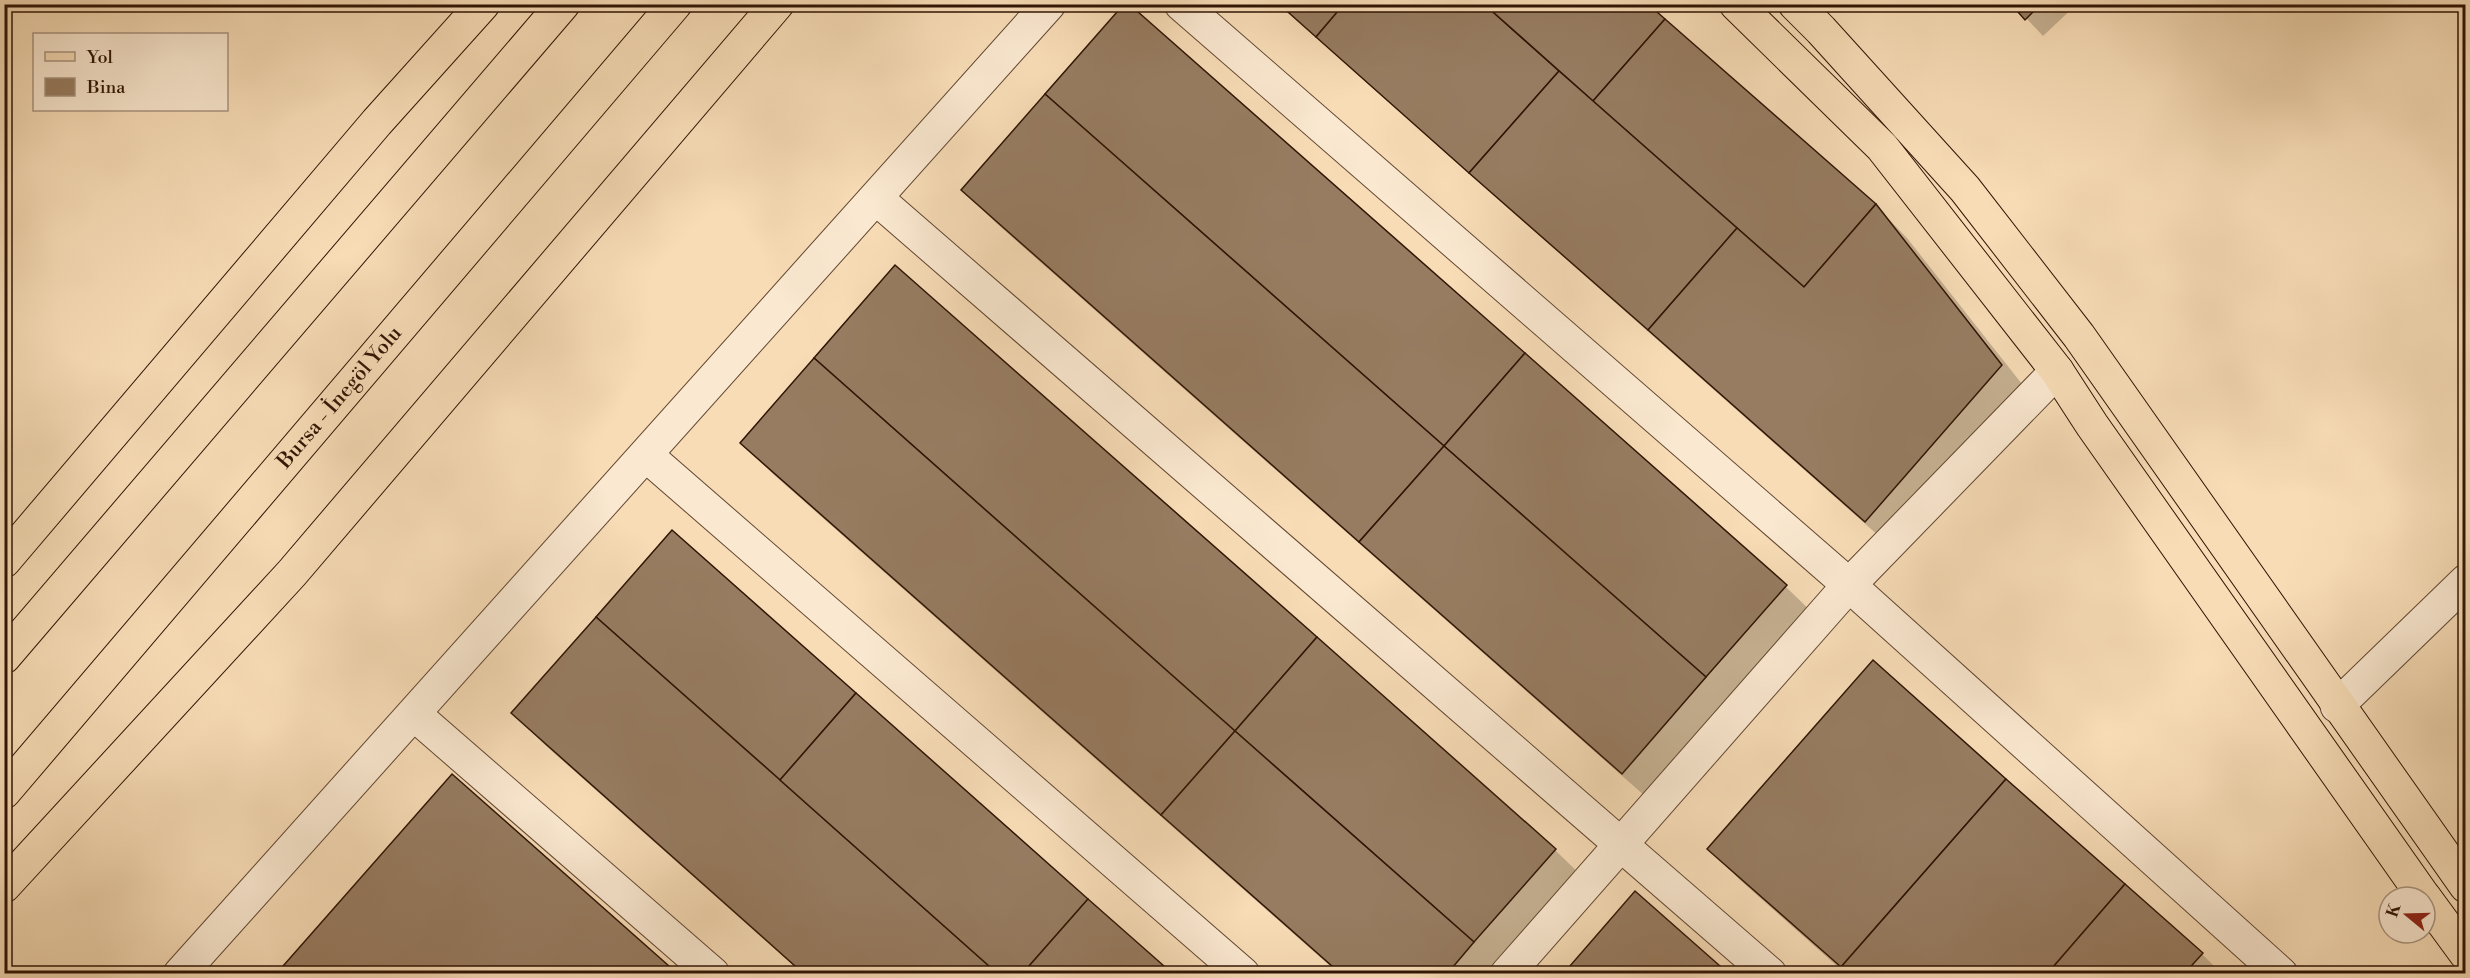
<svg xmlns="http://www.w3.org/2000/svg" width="2470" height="978" font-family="'Libre Bodoni',serif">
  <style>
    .shadow { fill: #0003 }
    .building { fill: #977c61; stroke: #301505; stroke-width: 1.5 }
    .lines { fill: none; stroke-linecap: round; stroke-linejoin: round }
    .minor-casing { stroke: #624731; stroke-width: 35 }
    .major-casing { stroke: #301505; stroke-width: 35 }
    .highway-casing { stroke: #301505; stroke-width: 35 }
    .minor { stroke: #fae8d0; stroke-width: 33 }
    .major { stroke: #f7dcb6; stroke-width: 33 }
    .highway { stroke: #f7dcb6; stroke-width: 33 }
    .labels { text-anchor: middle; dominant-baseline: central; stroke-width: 6; stroke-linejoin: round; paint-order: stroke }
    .street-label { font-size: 21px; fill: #301505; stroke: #fae8d0 }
  </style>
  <rect width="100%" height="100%" fill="#f7dcb6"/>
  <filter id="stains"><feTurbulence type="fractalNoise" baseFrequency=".00333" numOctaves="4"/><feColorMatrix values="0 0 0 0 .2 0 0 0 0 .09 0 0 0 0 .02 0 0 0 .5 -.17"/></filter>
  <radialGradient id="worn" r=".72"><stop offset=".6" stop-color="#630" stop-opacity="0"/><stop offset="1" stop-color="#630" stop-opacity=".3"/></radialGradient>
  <g class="shadow">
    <path d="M1127,4L1786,587L1818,618L1654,804L995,222L963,190Z"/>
    <path d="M1278,4H1647L1875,205L1907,238L2033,398L1897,552Z"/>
    <path d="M2013,4H2077L2043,36Z"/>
    <path d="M742,443L1555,850L1587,881L1506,974H1339L773,474Z"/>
    <path d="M513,713L1171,974H803L545,745Z"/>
    <path d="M1709,849L2202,954L2222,974H1846L1740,880Z"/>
  </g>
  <g class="building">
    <path d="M1124,4H1129L1525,353L1444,446L1045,94Z"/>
    <path d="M1279,4H1344L1316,37Z"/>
    <path d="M1344,4H1484L1559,71L1469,173L1316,37Z"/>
    <path d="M1484,4H1648L1665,19L1593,101Z"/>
    <path d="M2011,4H2041L2025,20Z"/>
    <path d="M1665,19L1876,204L1804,287L1593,101Z"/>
    <path d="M1559,71L1737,228L1648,330L1469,173Z"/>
    <path d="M1045,94L1444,446L1359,542L961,190Z"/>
    <path d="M1876,204L2002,365L1865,522L1648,330L1737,228L1804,287Z"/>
    <path d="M895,265L1317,637L1235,731L814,358Z"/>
    <path d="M1525,353L1787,585L1706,677L1444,446Z"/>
    <path d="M814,358L1235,731L1161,815L740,443Z"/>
    <path d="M1444,446L1706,677L1622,774L1359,542Z"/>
    <path d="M672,530L856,693L780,780L596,617Z"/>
    <path d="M596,617L780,780L998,974H804L511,713Z"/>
    <path d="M1317,637L1556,849L1474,942L1235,731Z"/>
    <path d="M1873,660L2006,779L1841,967L1707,849Z"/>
    <path d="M856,693L1088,899L1022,974H998L780,780Z"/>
    <path d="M1235,731L1474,942L1447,974H1341L1161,815Z"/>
    <path d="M452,774L678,974H276Z"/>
    <path d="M2006,779L2125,884L2047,974H1848L1841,967Z"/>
    <path d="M2125,884L2203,953L2184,974H2047Z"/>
    <path d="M1635,891L1729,974H1563Z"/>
    <path d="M1088,899L1173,974H1022Z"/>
  </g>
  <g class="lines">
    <defs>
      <g id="minor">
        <path d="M1181,4L1849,585L2281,974"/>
        <path d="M876,198L1770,974"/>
        <path d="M646,455L1243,974"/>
        <path d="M2337,706L2466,581"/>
        <path d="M414,714L713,974"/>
        <path d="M180,974L1049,4"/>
        <path d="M1507,974L1849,585L2057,371"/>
      </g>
      <g id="major">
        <path d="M1736,4L1882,147L2057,371L2092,425L2424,897"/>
        <path d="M1795,4L1821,30L1965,189L2079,336L2466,886"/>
        <path d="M2425,898L2466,954"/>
      </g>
      <g id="highway">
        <path d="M4,561L377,122L483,4"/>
        <path d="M4,657L563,4"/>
        <path id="s1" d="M4,792L675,4"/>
        <path d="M4,886L292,573L777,4"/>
      </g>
    </defs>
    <use href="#minor" class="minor-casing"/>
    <use href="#major" class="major-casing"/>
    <use href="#highway" class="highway-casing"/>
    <use href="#minor" class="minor"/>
    <use href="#major" class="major"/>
    <use href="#highway" class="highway"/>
  </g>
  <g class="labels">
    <g class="street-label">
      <text stroke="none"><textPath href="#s1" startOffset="518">Bursa - İnegöl Yolu</textPath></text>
    </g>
  </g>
  <rect width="2470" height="978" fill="none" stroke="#f7dcb6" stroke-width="24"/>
  <rect x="6" y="6" width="2458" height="966" fill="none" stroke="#301505" stroke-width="3"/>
  <rect x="12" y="12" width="2446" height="954" fill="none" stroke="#301505" stroke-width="1.5"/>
  <rect x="33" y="33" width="195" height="78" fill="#fae8d0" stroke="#a9947f" stroke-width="1.5"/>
  <rect x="45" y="52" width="30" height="9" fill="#f7dcb6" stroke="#a9947f" stroke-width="1.5"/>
  <text x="87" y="63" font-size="18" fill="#301505">Yol</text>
  <rect x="45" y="78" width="30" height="18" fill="#977c61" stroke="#a9947f" stroke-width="1.5"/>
  <text x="87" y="93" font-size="18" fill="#301505">Bina</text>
  <g transform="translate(2407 915) rotate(289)"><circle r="28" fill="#fae8d0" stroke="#a9947f" stroke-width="1.5"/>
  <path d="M0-4.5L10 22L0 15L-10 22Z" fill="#8f2418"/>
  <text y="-9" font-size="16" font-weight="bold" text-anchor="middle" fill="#301505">K</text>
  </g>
  <rect width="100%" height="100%" filter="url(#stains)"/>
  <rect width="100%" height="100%" fill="url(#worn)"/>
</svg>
